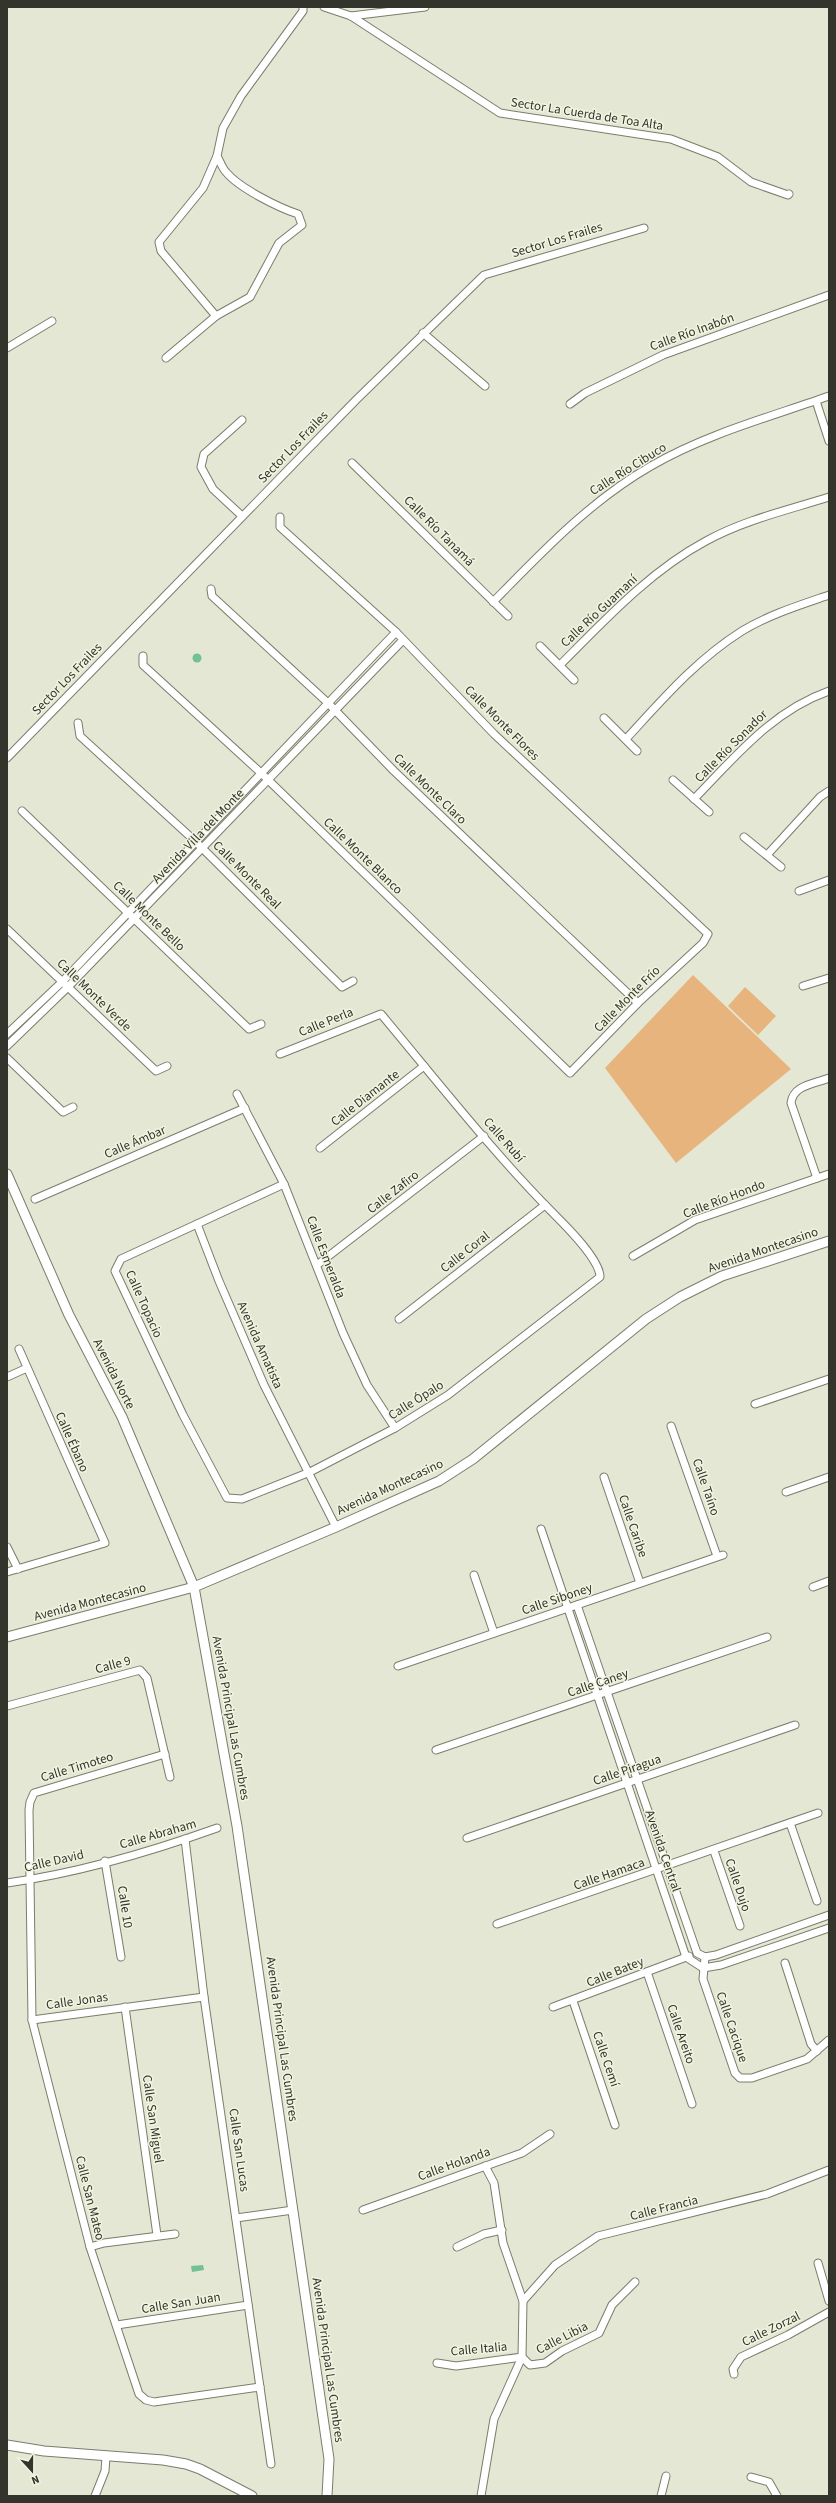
<svg xmlns="http://www.w3.org/2000/svg" width="836" height="2503" font-family="'Source Sans 3',sans-serif">
  <style>
    .green { fill: #e6b47c }
    .water { fill: #73c096 }
    .lines { fill: none; stroke-linecap: round; stroke-linejoin: round }
    .minor-casing { stroke: #7a7d6b; stroke-width: 9 }
    .tertiary-casing { stroke: #7a7d6b; stroke-width: 11 }
    .minor { stroke: #fff; stroke-width: 7 }
    .tertiary { stroke: #fff; stroke-width: 9 }
    .labels { text-anchor: middle; dominant-baseline: central; stroke-width: 3; stroke-linejoin: round; paint-order: stroke }
    .street-label { font-size: 13px; fill: #33342c; stroke: #f1f4e0 }
  </style>
  <rect width="100%" height="100%" fill="#e4e7d3"/>
  <g class="green">
    <path d="M693,975L791,1069L676,1163L605,1068Z"/>
    <path d="M745,987L776,1016L758,1035L728,1006Z"/>
  </g>
  <g class="water">
    <circle cx="197" cy="658" r="4.5"/>
    <path d="M203,2265L204,2270L192,2272L191,2266Z"/>
  </g>
  <g class="lines">
    <defs>
      <g id="minor">
        <path d="M324,7L351,16L500,113L671,139L718,157L751,182L788,195L789,194"/>
        <path d="M351,16L425,7"/>
        <path d="M216,316L161,251L159,242L203,188L217,156L223,128L241,96L303,11V7"/>
        <path d="M423,333L485,386"/>
        <path d="M7,348L52,321"/>
        <path d="M166,358L216,316L250,297L279,243L302,225L298,214C279,208 239,188 226,172C222,168 220,161 217,156"/>
        <path d="M816,401L829,441"/>
        <path d="M570,404L585,393L663,355L829,295"/>
        <path d="M242,420L204,454L201,467L213,489L242,516"/>
        <path d="M352,463L508,616"/>
        <path d="M211,589L212,596L328,703L394,771L638,1003"/>
        <path d="M493,602C542,552 590,501 651,466C706,434 770,417 829,396"/>
        <path d="M540,646L574,680"/>
        <path d="M143,656V665L261,773L570,1073L638,1003L703,943L708,934L494,734L396,632L280,527V517"/>
        <path d="M560,665C605,620 650,571 706,541C744,520 788,510 829,497"/>
        <path d="M604,718L637,751"/>
        <path d="M78,723L80,736L195,841L342,987L353,981"/>
        <path d="M626,739C662,700 696,660 742,631C768,615 800,605 829,595"/>
        <path d="M7,758L356,400L484,275L644,228"/>
        <path d="M673,780L709,812"/>
        <path d="M694,799C735,757 772,711 829,691"/>
        <path d="M22,811L249,1029L261,1024"/>
        <path d="M744,837L781,867"/>
        <path d="M767,855L820,797L829,791"/>
        <path d="M799,891L829,880"/>
        <path d="M7,929L156,1071L167,1066"/>
        <path d="M803,986L829,978"/>
        <path d="M7,1034L62,982L396,632"/>
        <path d="M7,1046L68,987L403,640"/>
        <path d="M280,1054L381,1014C437,1081 491,1150 552,1212C565,1225 600,1259 600,1277L448,1395L395,1428L310,1472L242,1499L227,1498L183,1415L115,1271L121,1259L284,1184"/>
        <path d="M7,1058L63,1112L73,1107"/>
        <path d="M237,1094L284,1184L343,1333L367,1385L395,1428"/>
        <path d="M320,1148L424,1066"/>
        <path d="M817,1178L791,1103C793,1085 814,1084 829,1078"/>
        <path d="M35,1199L245,1108"/>
        <path d="M197,1224L219,1281L264,1385L336,1527"/>
        <path d="M633,1256L695,1220L829,1174"/>
        <path d="M317,1265L484,1136"/>
        <path d="M399,1319L545,1205"/>
        <path d="M7,1377L27,1368"/>
        <path d="M755,1404L829,1379"/>
        <path d="M671,1426L717,1556"/>
        <path d="M604,1477L640,1583"/>
        <path d="M786,1492L829,1477"/>
        <path d="M541,1529L686,1957L703,1968L721,1965L829,1928"/>
        <path d="M7,1547L18,1569"/>
        <path d="M7,1572L105,1543L19,1349"/>
        <path d="M474,1575L494,1633"/>
        <path d="M813,1587L829,1581"/>
        <path d="M577,1605L697,1953L705,1957L716,1955L829,1915"/>
        <path d="M398,1666L723,1555"/>
        <path d="M7,1706L140,1670L147,1678L170,1777"/>
        <path d="M436,1750L767,1637"/>
        <path d="M165,1754L34,1793L30,1802L29,1810L32,2020L90,2247L139,2394L146,2400L154,2402L260,2387"/>
        <path d="M790,1823L817,1901"/>
        <path d="M467,1838L795,1725"/>
        <path d="M185,1839L204,1997L271,2464"/>
        <path d="M714,1851L740,1926"/>
        <path d="M105,1861L121,1957"/>
        <path d="M7,1883C78,1873 150,1852 217,1828"/>
        <path d="M497,1924L818,1813"/>
        <path d="M705,1957L703,1979L735,2073L740,2078H752L807,2059L829,2040"/>
        <path d="M785,1963L811,2044L817,2051"/>
        <path d="M647,1972L692,2104"/>
        <path d="M573,2001L615,2125"/>
        <path d="M125,2007L157,2235"/>
        <path d="M553,2007L689,1956"/>
        <path d="M32,2020L204,1997"/>
        <path d="M363,2210L522,2153L550,2134"/>
        <path d="M236,2218L293,2210"/>
        <path d="M90,2247L104,2243L175,2234"/>
        <path d="M457,2247L484,2234L502,2230"/>
        <path d="M818,2263L829,2301"/>
        <path d="M523,2301L555,2265L598,2236L767,2194L829,2170"/>
        <path d="M117,2325L248,2305"/>
        <path d="M437,2363L456,2366L522,2357L530,2365L545,2363L562,2351L599,2333L612,2305L635,2282"/>
        <path d="M734,2374L733,2369L741,2357L788,2335L829,2312"/>
        <path d="M751,2477L769,2482L777,2496"/>
        <path d="M95,2496L105,2471L106,2457"/>
        <path d="M481,2496L494,2419L522,2357L523,2301L503,2243L494,2183L485,2166"/>
        <path d="M661,2496L666,2476"/>
      </g>
      <g id="tertiary">
        <path d="M7,1174L69,1315L122,1417L194,1587L237,1826L329,2459L327,2496"/>
        <path d="M7,1637L194,1587L336,1527L439,1481L473,1459L646,1319L680,1297L722,1276L829,1241"/>
        <path d="M7,2445L44,2451L163,2460L186,2464L200,2469L252,2496"/>
      </g>
    </defs>
    <use href="#minor" class="minor-casing"/>
    <use href="#tertiary" class="tertiary-casing"/>
    <use href="#minor" class="minor"/>
    <use href="#tertiary" class="tertiary"/>
  </g>
  <g class="labels">
    <g class="street-label">
      <text transform="translate(587 114) rotate(9)">Sector La Cuerda de Toa Alta</text>
      <text transform="translate(557 240) rotate(-17)">Sector Los Frailes</text>
      <text transform="translate(692 332) rotate(-20)">Calle Río Inabón</text>
      <text transform="translate(293 447) rotate(-46)">Sector Los Frailes</text>
      <text transform="translate(628 469) rotate(-32)">Calle Río Cibuco</text>
      <text transform="translate(439 531) rotate(45)">Calle Río Tanamá</text>
      <text transform="translate(599 611) rotate(-43)">Calle Río Guamaní</text>
      <text transform="translate(67 679) rotate(-46)">Sector Los Frailes</text>
      <text transform="translate(502 723) rotate(45)">Calle Monte Flores</text>
      <text transform="translate(731 746) rotate(-45)">Calle Río Sonador</text>
      <text transform="translate(430 789) rotate(44)">Calle Monte Claro</text>
      <text transform="translate(198 836) rotate(-46)">Avenida Villa del Monte</text>
      <text transform="translate(363 856) rotate(44)">Calle Monte Blanco</text>
      <text transform="translate(247 875) rotate(45)">Calle Monte Real</text>
      <text transform="translate(149 916) rotate(44)">Calle Monte Bello</text>
      <text transform="translate(94 995) rotate(44)">Calle Monte Verde</text>
      <text transform="translate(627 999) rotate(-45)">Calle Monte Frío</text>
      <text transform="translate(326 1022) rotate(-22)">Calle Perla</text>
      <text transform="translate(365 1098) rotate(-38)">Calle Diamante</text>
      <text transform="translate(504 1140) rotate(49)">Calle Rubí</text>
      <text transform="translate(135 1142) rotate(-23)">Calle Ámbar</text>
      <text transform="translate(393 1192) rotate(-38)">Calle Zafiro</text>
      <text transform="translate(724 1199) rotate(-21)">Calle Río Hondo</text>
      <text transform="translate(763 1250) rotate(-19)">Avenida Montecasino</text>
      <text transform="translate(465 1252) rotate(-38)">Calle Coral</text>
      <text transform="translate(326 1257) rotate(69)">Calle Esmeralda</text>
      <text transform="translate(144 1304) rotate(66)">Calle Topacio</text>
      <text transform="translate(260 1345) rotate(66)">Avenida Amatista</text>
      <text transform="translate(114 1374) rotate(63)">Avenida Norte</text>
      <text transform="translate(416 1400) rotate(-32)">Calle Ópalo</text>
      <text transform="translate(72 1442) rotate(66)">Calle Ébano</text>
      <text transform="translate(390 1487) rotate(-25)">Avenida Montecasino</text>
      <text transform="translate(706 1487) rotate(71)">Calle Taíno</text>
      <text transform="translate(633 1526) rotate(71)">Calle Caribe</text>
      <text transform="translate(557 1599) rotate(-19)">Calle Siboney</text>
      <text transform="translate(90 1602) rotate(-15)">Avenida Montecasino</text>
      <text transform="translate(113 1665) rotate(-15)">Calle 9</text>
      <text transform="translate(598 1683) rotate(-19)">Calle Caney</text>
      <text transform="translate(231 1718) rotate(80)">Avenida Principal Las Cumbres</text>
      <text transform="translate(77 1767) rotate(-17)">Calle Timoteo</text>
      <text transform="translate(627 1770) rotate(-19)">Calle Piragua</text>
      <text transform="translate(158 1834) rotate(-16)">Calle Abraham</text>
      <text transform="translate(663 1851) rotate(71)">Avenida Central</text>
      <text transform="translate(54 1861) rotate(-13)">Calle David</text>
      <text transform="translate(609 1874) rotate(-19)">Calle Hamaca</text>
      <text transform="translate(738 1885) rotate(71)">Calle Dujo</text>
      <text transform="translate(125 1907) rotate(81)">Calle 10</text>
      <text transform="translate(615 1972) rotate(-22)">Calle Batey</text>
      <text transform="translate(77 2001) rotate(-8)">Calle Jonas</text>
      <text transform="translate(732 2027) rotate(71)">Calle Cacique</text>
      <text transform="translate(681 2034) rotate(71)">Calle Areito</text>
      <text transform="translate(282 2039) rotate(82)">Avenida Principal Las Cumbres</text>
      <text transform="translate(606 2059) rotate(71)">Calle Cemí</text>
      <text transform="translate(153 2119) rotate(82)">Calle San Miguel</text>
      <text transform="translate(239 2150) rotate(82)">Calle San Lucas</text>
      <text transform="translate(454 2164) rotate(-20)">Calle Holanda</text>
      <text transform="translate(90 2198) rotate(76)">Calle San Mateo</text>
      <text transform="translate(664 2208) rotate(-14)">Calle Francia</text>
      <text transform="translate(181 2303) rotate(-9)">Calle San Juan</text>
      <text transform="translate(771 2329) rotate(-26)">Calle Zorzal</text>
      <text transform="translate(562 2338) rotate(-27)">Calle Libia</text>
      <text transform="translate(479 2349) rotate(-5)">Calle Italia</text>
      <text transform="translate(328 2360) rotate(82)">Avenida Principal Las Cumbres</text>
    </g>
  </g>
  <rect width="836" height="2503" fill="none" stroke="#33342c" stroke-width="16"/>
  <g transform="translate(32 2471) rotate(159)" stroke="#f1f4e0" stroke-width="3" paint-order="stroke">
  <path d="M0-3L7 15L0 10L-7 15Z" fill="#33342c"/>
  <text y="-6" font-size="11" font-weight="bold" text-anchor="middle" fill="#33342c">N</text>
  </g>
</svg>
